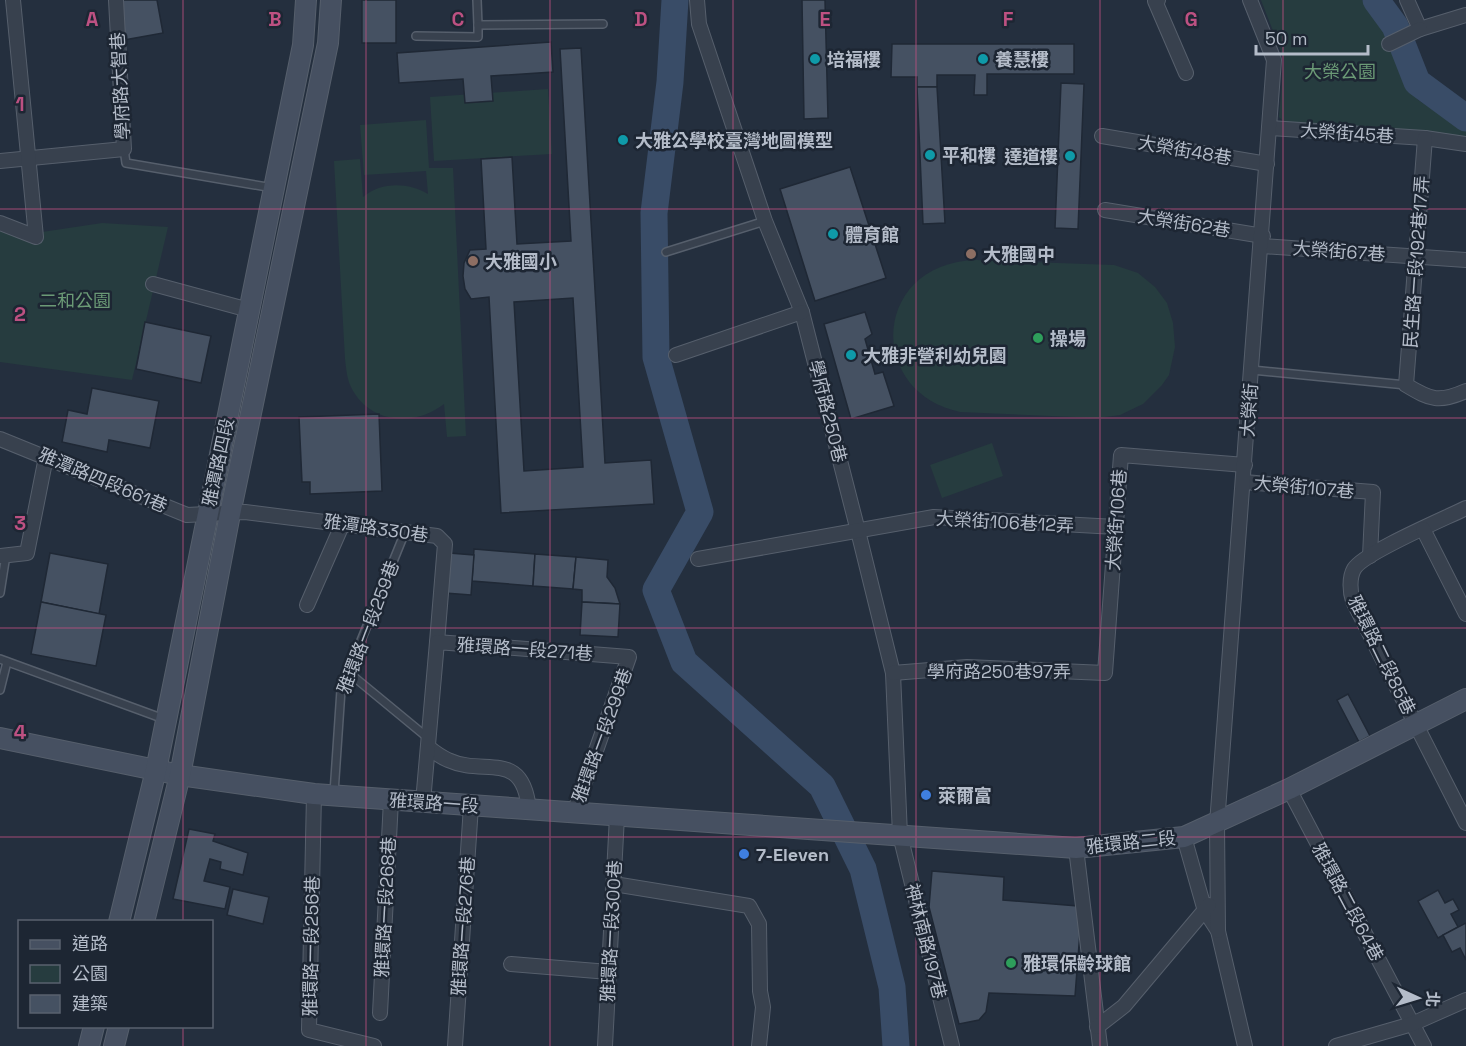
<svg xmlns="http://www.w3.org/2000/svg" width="1466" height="1046" font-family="'Space Grotesk','Noto Sans TC',sans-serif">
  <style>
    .green { fill: #263c3f }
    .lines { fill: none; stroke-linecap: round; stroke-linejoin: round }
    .river { stroke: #394c67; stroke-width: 27 }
    .building { fill: #455162; stroke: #1f2835; stroke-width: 1.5; fill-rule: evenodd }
    .lane-casing { stroke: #565f6c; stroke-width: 10 }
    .street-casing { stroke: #565f6c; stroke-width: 16 }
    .secondary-casing { stroke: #565f6c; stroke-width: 22 }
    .lane { stroke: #38414e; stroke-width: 7 }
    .street { stroke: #38414e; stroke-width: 14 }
    .secondary { stroke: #465061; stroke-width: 20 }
    .grid { fill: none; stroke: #bd5182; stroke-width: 1.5; stroke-opacity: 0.55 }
    .culture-dot { fill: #0f9aa8; stroke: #1d2633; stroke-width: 2 }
    .education-dot { fill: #8d6e63; stroke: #1d2633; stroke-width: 2 }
    .leisure-dot { fill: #2e9e5b; stroke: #1d2633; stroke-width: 2 }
    .shop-dot { fill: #3f7fe0; stroke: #1d2633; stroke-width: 2 }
    .labels { text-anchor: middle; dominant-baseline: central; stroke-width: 5; stroke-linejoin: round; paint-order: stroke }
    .poi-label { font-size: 18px; font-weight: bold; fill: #b4bcc9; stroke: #1d2633; text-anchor: start }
    .park-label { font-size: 18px; fill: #6b9a76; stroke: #1d2633 }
    .street-label { font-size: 18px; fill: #b4bcc9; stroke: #1d2633 }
    .grid-label { font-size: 20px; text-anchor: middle; font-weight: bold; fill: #bd5182; stroke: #1d2633; stroke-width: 5; stroke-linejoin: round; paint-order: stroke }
  </style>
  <rect width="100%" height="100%" fill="#242f3e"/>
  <g class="green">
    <path d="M1261,0H1362L1388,35L1406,83L1418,100L1466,131V141L1288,126L1279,117L1284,59Z"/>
    <path d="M548,89L552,154L434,161L430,97Z"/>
    <path d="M426,120L429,168H453L466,436L447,437L444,404C415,427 369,424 351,387C347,379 346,368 345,359L334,161L360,159L363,197C381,182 408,182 428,194L426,171L364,175L360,125Z"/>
    <path d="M102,223L168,227L132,380L0,362V226L22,235Z"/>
    <path d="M977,260L1114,265L1138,273L1155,287L1167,303L1173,323L1175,347L1169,375L1162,385L1143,404L1120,415L1098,418L960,412C865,392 872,262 977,260Z"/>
    <path d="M992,443L1003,476L942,498L930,465Z"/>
  </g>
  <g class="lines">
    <g class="river">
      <path d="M675,0L670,82L654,213L656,357L700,512L656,590L684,662L822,786L863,869L892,987L896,1046"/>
      <path d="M1376,0L1395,26L1417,82L1466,118"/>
    </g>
  </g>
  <g class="building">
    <path d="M120,0H157L163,33L124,40Z"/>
    <rect x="362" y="0" width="34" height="43"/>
    <path d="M802,0H825L828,118L804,119Z"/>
    <path d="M551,42L553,72L491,76L493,101L465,103L463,79L399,83L397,53Z"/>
    <path d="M892,44H1074V74H987V95H974L975,75H937V87H917V77H891Z"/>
    <path d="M581,48L605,463L651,460L654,504L501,513L489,297L471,299L465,289L463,276L464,263L470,250L486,249L481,159L512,157L517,244L571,241L560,49ZM573,298L583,467L524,471L514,302Z"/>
    <path d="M1061,83L1084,84L1078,229L1055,228Z"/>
    <path d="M917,87H937L945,223L923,224Z"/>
    <path d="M850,167L886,278L815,301L780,189Z"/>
    <path d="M865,312L872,334L865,339L875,374L883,372L894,406L851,419L824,324Z"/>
    <path d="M145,322L211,336L201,383L136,369Z"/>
    <path d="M92,388L159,401L150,448L109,440L107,452L62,442L68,410L87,414Z"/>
    <path d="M379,414L382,491L310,494V482H302L299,417Z"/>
    <path d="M474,549L535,554L533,586L472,581Z"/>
    <path d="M50,553L108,564L99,614L41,602Z"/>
    <path d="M449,553L474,555L471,595L445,593Z"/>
    <path d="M535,554L576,557L573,589L533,586Z"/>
    <path d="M576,557L608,560L607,577L615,588L620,604L582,602V590L573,589Z"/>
    <path d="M41,602L106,615L96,666L31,654Z"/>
    <path d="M582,602L620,604L618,637L580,635Z"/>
    <path d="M1348,694L1370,736L1359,742L1337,700Z"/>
    <path d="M189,829L215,834L213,841L248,853L243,875L220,869L221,862L210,859L204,881L230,887L225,909L173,899Z"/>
    <path d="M932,871L1004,877L1003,900L1078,906L1080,932L1075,996L989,993L986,1012L979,1020L959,1024L929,907Z"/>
    <path d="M233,889L269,897L263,924L227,915Z"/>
    <path d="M1438,890L1445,903L1453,899L1459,910L1451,914L1458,927L1438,938L1418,901Z"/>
    <path d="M1466,923V960L1460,948L1452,952L1443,935Z"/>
  </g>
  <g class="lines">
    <defs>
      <g id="lane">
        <path d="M477,0L478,25L603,24"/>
        <path d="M416,36L478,37V25"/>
        <path d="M124,149L126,163L273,188"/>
        <path d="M666,252L765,221"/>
        <path d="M1252,370L1406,385"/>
        <path d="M0,593L6,555"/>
        <path d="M0,659L164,719"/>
        <path d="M348,672L428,738"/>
        <path d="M0,690L7,662"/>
        <path d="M334,793L341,690L405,532"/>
      </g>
      <g id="street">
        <path d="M697,0L699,24L765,221L802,312L858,531L893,673L900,835L952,1046"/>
        <path d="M1158,0L1155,1L1186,73"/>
        <path d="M1407,0L1420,29L1466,15"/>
        <path d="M1389,44L1420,29"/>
        <path d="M1269,128L1425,138L1466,144"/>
        <path d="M1102,136L1267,164"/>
        <path d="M1425,138L1406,385C1431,400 1439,403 1466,391"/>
        <path d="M0,161L124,149L116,0"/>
        <path d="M1105,210L1263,236"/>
        <path d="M0,223L36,237L13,0"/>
        <path d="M1262,246L1466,260"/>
        <path d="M153,284L249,310"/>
        <path d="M676,355L802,312"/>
        <path d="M0,439L187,515L245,512L437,536L445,544L437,642"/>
        <path d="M1244,482L1373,492L1370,556"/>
        <path d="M1466,508C1446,518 1363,553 1354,569C1349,578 1350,592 1353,601L1466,823"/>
        <path d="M1423,529L1466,614"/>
        <path d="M0,556L27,553L46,457"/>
        <path d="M698,559L934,517L1116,527"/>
        <path d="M307,605L343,523"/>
        <path d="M893,673L967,667L1105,673L1121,455L1245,465"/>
        <path d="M428,747C434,752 441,757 448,760C485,777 523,748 529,810"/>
        <path d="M1289,789L1424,1046"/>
        <path d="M314,794L309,1030L374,1046"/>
        <path d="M423,802L437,642L629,657L574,813"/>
        <path d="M1184,837L1205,911L1218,931L1245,1046"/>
        <path d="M1076,848L1100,1046"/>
        <path d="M614,884L749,906L759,924L760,991L763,1007L759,1046"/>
        <path d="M1218,931L1217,824L1274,60L1250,0"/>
        <path d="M511,964L609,972"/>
        <path d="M380,1013L391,800"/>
        <path d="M1097,1027L1124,1006L1209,905"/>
        <path d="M455,1046L471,806"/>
        <path d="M605,1046L617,816"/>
        <path d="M1336,1046L1412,1024L1466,1000"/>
      </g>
      <g id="secondary">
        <path d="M0,738L180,775L314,794L1076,848L1184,837L1289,789L1466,699"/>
        <path d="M119,922L156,770L303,45L306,0"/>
        <path d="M144,922L180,775L230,514L328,43L331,0"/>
        <path d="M89,1046L94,1026"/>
        <path d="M114,1046L119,1026"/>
      </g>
    </defs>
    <use href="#lane" class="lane-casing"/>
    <use href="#street" class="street-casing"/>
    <use href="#secondary" class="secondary-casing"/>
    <use href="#lane" class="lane"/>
    <use href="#street" class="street"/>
    <use href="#secondary" class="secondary"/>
  </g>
  <path class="grid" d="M183,0V922M366,0V1046M550,0V1046M733,0V1046M916,0V1046M1100,0V1046M1283,0V1046M0,209H1466M0,418H1466M0,628H1466M0,837H1466M183,1026V1046"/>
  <g class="culture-dot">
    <circle cx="815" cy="59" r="6"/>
    <circle cx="983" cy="59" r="6"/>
    <circle cx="623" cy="140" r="6"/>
    <circle cx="930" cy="155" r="6"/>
    <circle cx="1070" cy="156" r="6"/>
    <circle cx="833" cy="234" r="6"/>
    <circle cx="851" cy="355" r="6"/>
  </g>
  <g class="education-dot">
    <circle cx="971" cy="254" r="6"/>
    <circle cx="473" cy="261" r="6"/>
  </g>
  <g class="leisure-dot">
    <circle cx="1038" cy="338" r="6"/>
    <circle cx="1011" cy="963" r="6"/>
  </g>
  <g class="shop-dot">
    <circle cx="926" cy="795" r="6"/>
    <circle cx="744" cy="854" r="6"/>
  </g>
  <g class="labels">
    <g class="poi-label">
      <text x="827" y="59">培福樓</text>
      <text x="995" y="59">養慧樓</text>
      <text x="635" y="140">大雅公學校臺灣地圖模型</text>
      <text x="942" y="155">平和樓</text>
      <text x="1058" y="156" text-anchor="end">達道樓</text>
      <text x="845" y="234">體育館</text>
      <text x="983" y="254">大雅國中</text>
      <text x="485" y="261">大雅國小</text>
      <text x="1050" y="338">操場</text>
      <text x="863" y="355">大雅非營利幼兒園</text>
      <text x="938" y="795">萊爾富</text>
      <text x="756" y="854">7-Eleven</text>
      <text x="1023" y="963">雅環保齡球館</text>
    </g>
    <g class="park-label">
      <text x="1340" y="71">大榮公園</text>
      <text x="75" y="300">二和公園</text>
    </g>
    <g class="street-label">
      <text transform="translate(120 86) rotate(-93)">學府路大智巷</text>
      <text transform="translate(1347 133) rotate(4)">大榮街45巷</text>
      <text transform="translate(1185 150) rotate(10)">大榮街48巷</text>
      <text transform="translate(1184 223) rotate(9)">大榮街62巷</text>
      <text transform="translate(1339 251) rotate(4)">大榮街67巷</text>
      <text transform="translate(1416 262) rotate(-86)">民生路一段192巷17弄</text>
      <text transform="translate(1249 410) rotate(-86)">大榮街</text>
      <text transform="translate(828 411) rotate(76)">學府路250巷</text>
      <text transform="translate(218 462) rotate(-78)">雅潭路四段</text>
      <text transform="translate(103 480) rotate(23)">雅潭路四段661巷</text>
      <text transform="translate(1304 487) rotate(5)">大榮街107巷</text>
      <text transform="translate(1116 520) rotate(-86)">大榮街106巷</text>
      <text transform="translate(1005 522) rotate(3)">大榮街106巷12弄</text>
      <text transform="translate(376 528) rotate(8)">雅潭路330巷</text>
      <text transform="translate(368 627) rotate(-69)">雅環路一段259巷</text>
      <text transform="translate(525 649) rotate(4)">雅環路一段271巷</text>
      <text transform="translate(1382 655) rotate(64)">雅環路二段85巷</text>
      <text x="999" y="671">學府路250巷97弄</text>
      <text transform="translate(602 735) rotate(-70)">雅環路一段299巷</text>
      <text transform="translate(434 803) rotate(4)">雅環路一段</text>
      <text transform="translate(1131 842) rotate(-6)">雅環路二段</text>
      <text transform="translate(1348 902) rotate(62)">雅環路二段64巷</text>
      <text transform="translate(385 907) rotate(-87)">雅環路一段268巷</text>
      <text transform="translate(463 926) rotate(-86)">雅環路一段276巷</text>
      <text transform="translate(611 931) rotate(-87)">雅環路一段300巷</text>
      <text transform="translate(926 941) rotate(76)">神林南路197巷</text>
      <text transform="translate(311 946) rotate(-89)">雅環路一段256巷</text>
    </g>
  </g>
  <g class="grid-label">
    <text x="92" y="26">A</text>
    <text x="275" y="26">B</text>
    <text x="458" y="26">C</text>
    <text x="641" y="26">D</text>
    <text x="825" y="26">E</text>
    <text x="1008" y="26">F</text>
    <text x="1191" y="26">G</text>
    <text x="20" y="111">1</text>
    <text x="20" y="321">2</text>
    <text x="20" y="530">3</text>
    <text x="20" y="739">4</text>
  </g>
  <rect x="18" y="920" width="195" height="108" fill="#1d2633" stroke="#59626f" stroke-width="1.5"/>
  <rect x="30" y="940" width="30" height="9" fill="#465061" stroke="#59626f" stroke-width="1.5"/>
  <text x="72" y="950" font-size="18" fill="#b4bcc9">道路</text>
  <rect x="30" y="965" width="30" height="18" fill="#263c3f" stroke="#59626f" stroke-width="1.5"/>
  <text x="72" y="980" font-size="18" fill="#b4bcc9">公園</text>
  <rect x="30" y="995" width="30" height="18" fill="#455162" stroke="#59626f" stroke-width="1.5"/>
  <text x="72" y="1010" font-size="18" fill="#b4bcc9">建築</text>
  <g transform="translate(1418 998) rotate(94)" stroke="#1d2633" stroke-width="4.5" paint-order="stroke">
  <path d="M0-4.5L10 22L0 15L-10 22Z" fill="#b4bcc9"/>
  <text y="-9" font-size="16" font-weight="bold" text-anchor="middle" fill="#b4bcc9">北</text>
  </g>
  <path d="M1256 45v9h112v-9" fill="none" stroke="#b4bcc9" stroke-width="3"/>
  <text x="1265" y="45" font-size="18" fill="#b4bcc9" stroke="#1d2633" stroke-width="4.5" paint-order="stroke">50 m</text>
</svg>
